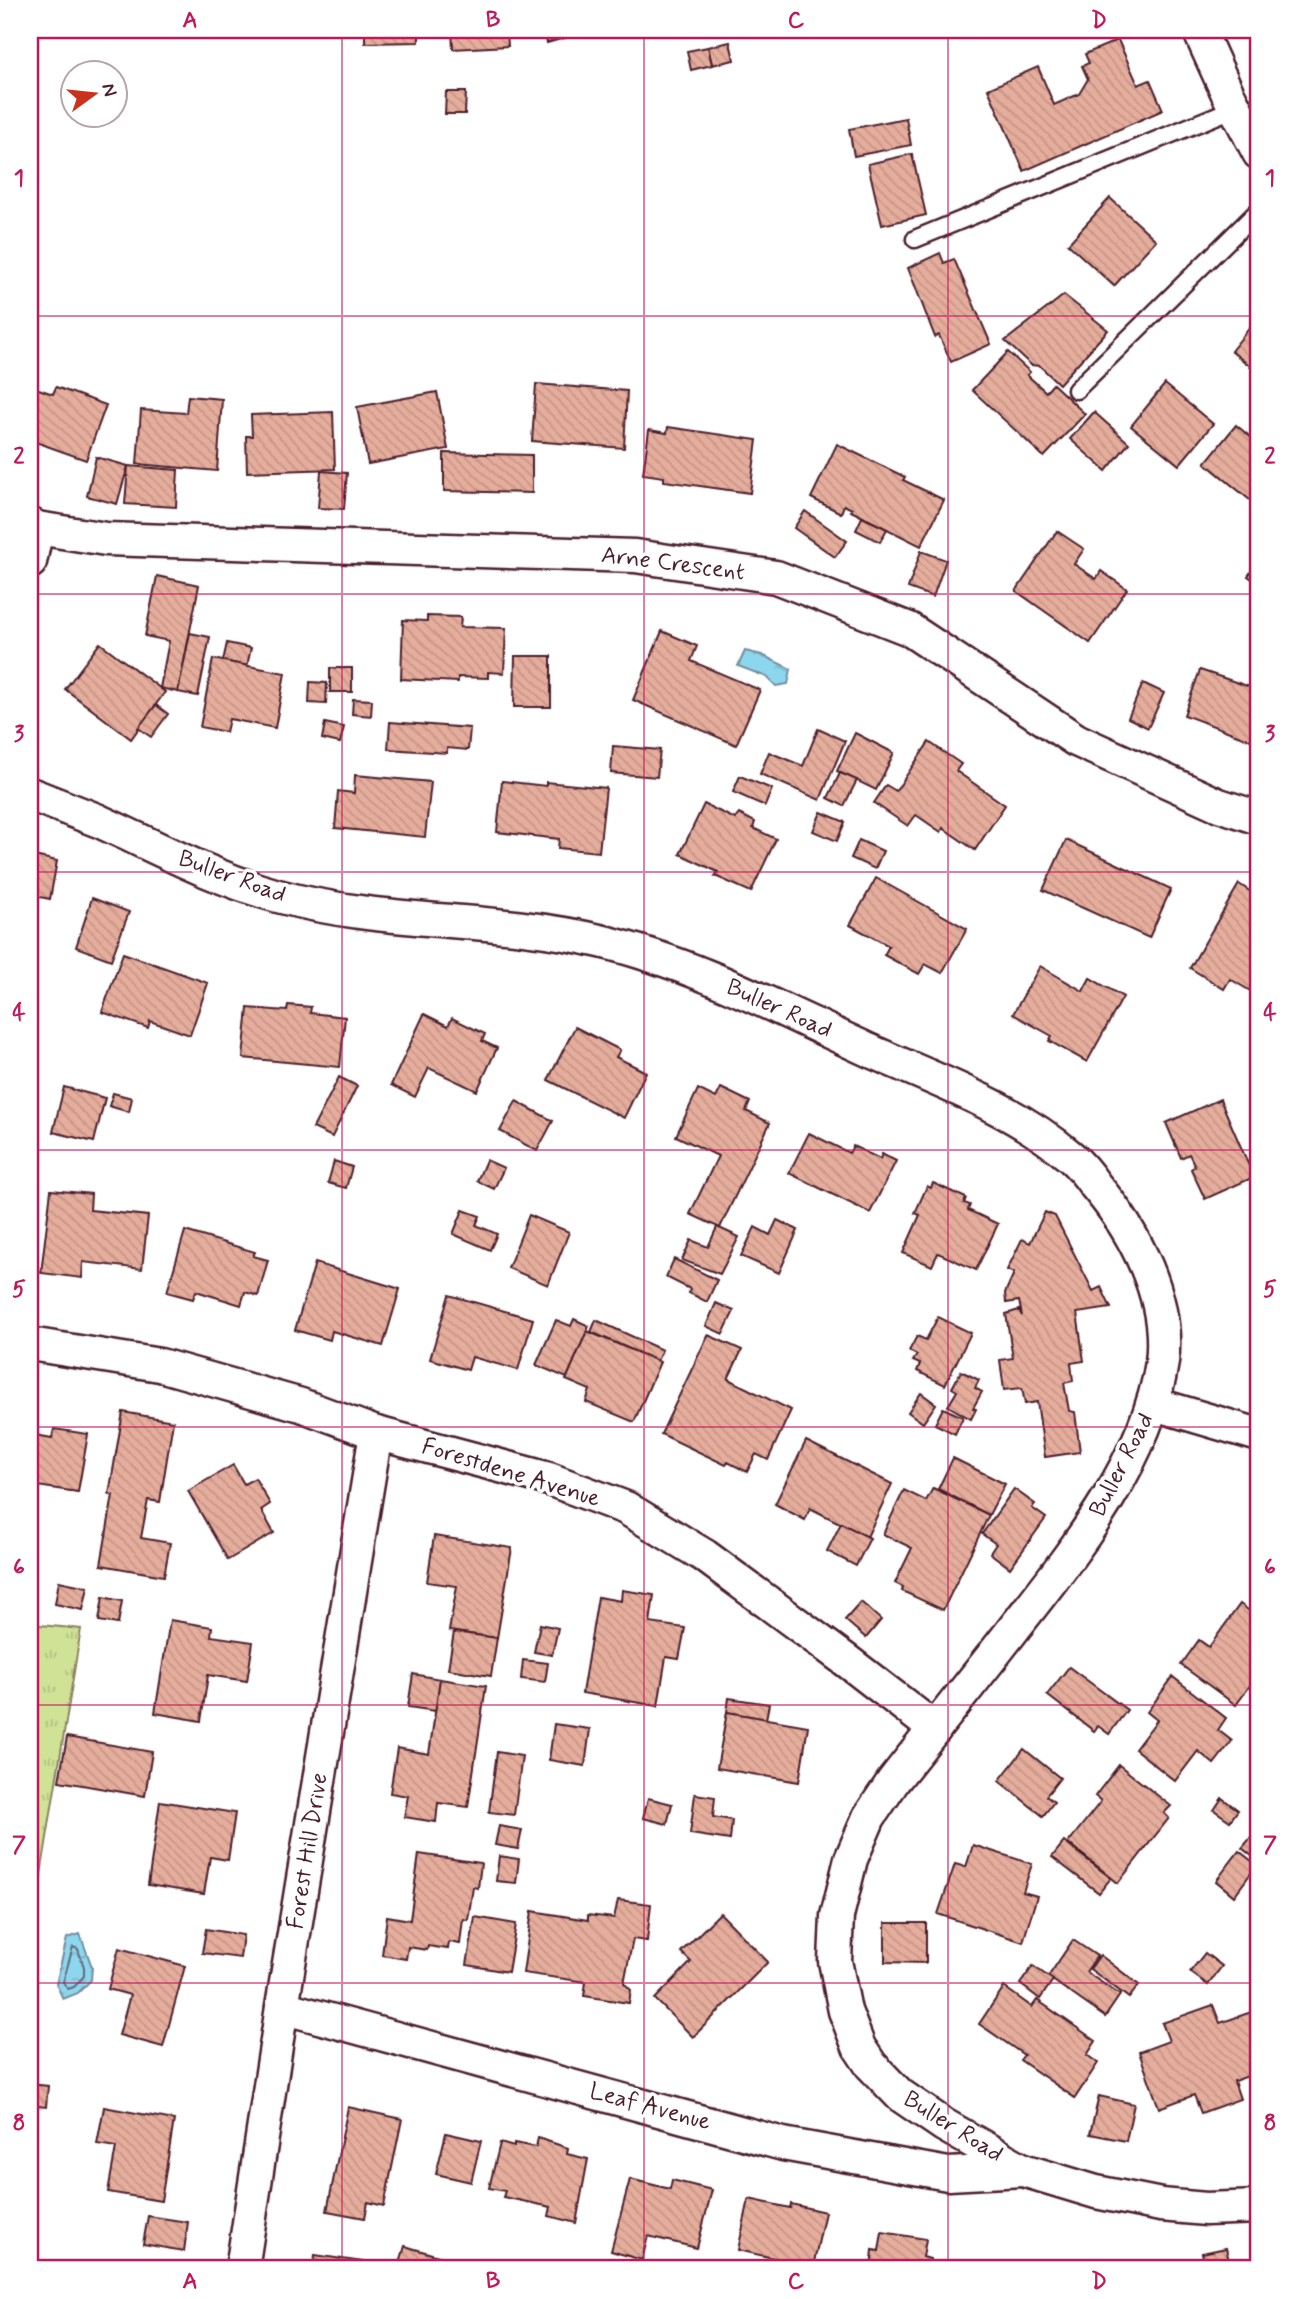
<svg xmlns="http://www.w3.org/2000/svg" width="1289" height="2299" font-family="Mynerve,sans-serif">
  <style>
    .park { fill: url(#park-tufts); stroke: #8c8060; stroke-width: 2 }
    .water { fill: url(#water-ripples); stroke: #728da0; stroke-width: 2 }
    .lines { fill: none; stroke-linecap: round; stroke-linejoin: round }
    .shore { stroke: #656979; stroke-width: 2 }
    .building { fill: url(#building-back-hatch); stroke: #4a1f2b; stroke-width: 2 }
    .service-casing { stroke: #4a1f2b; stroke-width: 21 }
    .minor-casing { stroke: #4a1f2b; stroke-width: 37 }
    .service { stroke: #fff; stroke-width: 16 }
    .minor { stroke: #fff; stroke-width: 32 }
    .grid { fill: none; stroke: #c2185b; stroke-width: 2; stroke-opacity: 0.55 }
    .labels { text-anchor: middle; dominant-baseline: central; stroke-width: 7; stroke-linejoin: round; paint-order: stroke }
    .street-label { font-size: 24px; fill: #4a1f2b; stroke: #fff }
    .neatline { fill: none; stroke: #c2185b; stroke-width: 2.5 }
    .grid-label { font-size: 23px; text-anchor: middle; font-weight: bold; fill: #c2185b }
  </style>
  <defs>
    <pattern id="park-tufts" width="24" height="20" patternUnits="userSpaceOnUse" patternTransform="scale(1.75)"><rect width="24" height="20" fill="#cfe296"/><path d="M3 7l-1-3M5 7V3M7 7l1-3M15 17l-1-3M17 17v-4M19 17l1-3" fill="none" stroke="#b3c181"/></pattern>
    <pattern id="water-ripples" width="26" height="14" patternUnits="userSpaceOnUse" patternTransform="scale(1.75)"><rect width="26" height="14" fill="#8dd7ee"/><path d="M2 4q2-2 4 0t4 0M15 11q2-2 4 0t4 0" fill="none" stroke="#7bb8cc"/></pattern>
    <pattern id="building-back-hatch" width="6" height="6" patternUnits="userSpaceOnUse" patternTransform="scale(1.75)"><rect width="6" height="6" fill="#e5ad9c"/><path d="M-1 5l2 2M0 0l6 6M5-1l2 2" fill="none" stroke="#c69487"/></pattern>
  </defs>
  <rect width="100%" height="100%" fill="#fff"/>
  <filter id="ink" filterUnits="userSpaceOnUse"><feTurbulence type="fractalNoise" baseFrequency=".0143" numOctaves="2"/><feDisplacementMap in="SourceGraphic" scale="14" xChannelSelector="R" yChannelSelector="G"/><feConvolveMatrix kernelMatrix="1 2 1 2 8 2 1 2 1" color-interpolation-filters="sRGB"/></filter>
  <g filter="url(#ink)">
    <path class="park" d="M30,1624L81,1629L30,1942Z"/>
    <g class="water">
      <path d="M745,651L762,655L791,669L788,684L776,686L767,677L738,666Z"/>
      <path d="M80,1934L92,1967L91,1980L78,1993L63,1999L56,1984L67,1938Z"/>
    </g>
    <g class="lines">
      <path class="shore" d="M73,1947L78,1949L84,1967V1976L74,1987L68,1989L63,1982Z"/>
    </g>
    <g class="building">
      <path d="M365,30H419V42L365,43Z"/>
      <path d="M452,30H507L508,46L453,49Z"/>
      <path d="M543,30H593L547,43Z"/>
      <path d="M1118,40L1138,85L1150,80L1163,110L1024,171L988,89L1038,67L1054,105L1079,94L1088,79L1082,66L1089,63L1085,54Z"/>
      <path d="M730,42L734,60L712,65L708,47Z"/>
      <path d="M708,47L712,65L691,70L687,51Z"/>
      <path d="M446,92H466L465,114H445Z"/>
      <path d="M906,118L911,145L854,156L849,129Z"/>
      <path d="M912,154L926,215L882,225L868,164Z"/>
      <path d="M1110,198L1156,240L1114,286L1068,244Z"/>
      <path d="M940,253L944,263L954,259L991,344L951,362L939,335L935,337L908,268Z"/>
      <path d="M1064,295L1108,330L1059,384L1040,366L1031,365L1005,341Z"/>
      <path d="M1259,316V373L1231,351Z"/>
      <path d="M1008,352L1030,372L1027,375L1046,392L1053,384L1085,414L1044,457L972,390Z"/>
      <path d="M536,384L627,391L624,448L532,441Z"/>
      <path d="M1165,384L1213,424L1179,465L1131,426Z"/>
      <path d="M30,386L53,394L56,387L106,405L86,460L30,440Z"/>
      <path d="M437,392L448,449L368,464L357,407Z"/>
      <path d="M188,396L222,399L217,471L137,464L141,410L186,413Z"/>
      <path d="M333,412L335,469L247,472L246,436H252L251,415Z"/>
      <path d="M1094,412L1129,443L1106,471L1070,439Z"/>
      <path d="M1236,425L1259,444V501L1256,505L1205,463Z"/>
      <path d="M668,427L757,440L750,493L664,481V477L643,474L649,430L667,433Z"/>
      <path d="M837,444L905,477L903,480L944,500L921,546L851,511L852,509L844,505L841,513L811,498Z"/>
      <path d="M444,453L532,455V493L444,491Z"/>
      <path d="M96,457L128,466L117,504L87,496Z"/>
      <path d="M128,466L178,470L176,507L125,504Z"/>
      <path d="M321,471L347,473L344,509L318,508Z"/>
      <path d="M805,511L847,541L835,557L794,528Z"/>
      <path d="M862,517L887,529L880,542L856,530Z"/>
      <path d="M1057,531L1084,549L1074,564L1096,579L1101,571L1127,589L1090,643L1016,591Z"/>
      <path d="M921,551L946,560L933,597L908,588Z"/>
      <path d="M1259,560V584L1248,576Z"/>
      <path d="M157,576L199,585L178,692L160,688L169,641L145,636Z"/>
      <path d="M427,616L461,617L460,627L506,628L504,673L488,672V678L458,677V682L401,679L403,620L427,621Z"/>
      <path d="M662,631L697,646L691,661L760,690L736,745L633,700Z"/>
      <path d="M190,633L210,637L198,696L178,692Z"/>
      <path d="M100,643L165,692L131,739L65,689Z"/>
      <path d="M227,643L251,648L247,666L223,661Z"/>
      <path d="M515,656H551V707H514Z"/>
      <path d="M213,659L285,673L275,728L229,719L226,732L200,727Z"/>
      <rect x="330" y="668" width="22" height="24"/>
      <path d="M1200,670L1259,690V743L1184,715Z"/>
      <path d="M310,682L327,683L326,704L309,703Z"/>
      <path d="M1143,683L1164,693L1148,728L1128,718Z"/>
      <path d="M353,699L372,700L371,716L352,714Z"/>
      <path d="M156,705L168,714L151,737L138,728Z"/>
      <path d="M390,722L470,728L468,750L447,748V753L388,749Z"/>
      <path d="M325,723L344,727L340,743L322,739Z"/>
      <path d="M818,729L845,741L820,800L760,774L769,752L803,766Z"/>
      <path d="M855,733L894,753L876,790L837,771Z"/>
      <path d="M929,742L961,764L956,771L1005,805L975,850L943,828L941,832L916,815L908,826L874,803L886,785L896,791Z"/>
      <path d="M613,746L660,750L657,777L611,773Z"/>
      <path d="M840,773L857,780L844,806L828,798Z"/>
      <path d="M355,775L431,782L425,837L335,828L338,791L354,793Z"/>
      <path d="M740,776L772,789L765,806L733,792Z"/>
      <path d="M502,781L546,786V782L606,788L599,852L558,848L559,839L497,832Z"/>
      <path d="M704,804L735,819L739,814L755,822L753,828L776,839L751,892L715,876L718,872L680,854Z"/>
      <path d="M821,812L845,822L837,841L813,831Z"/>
      <path d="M859,840L883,851L875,869L851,858Z"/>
      <path d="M1066,840L1171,889L1149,938L1043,890Z"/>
      <path d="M30,855L57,861L50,899L30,895Z"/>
      <path d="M876,878L967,929L942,973L925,964L919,974L884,955L889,946L850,925Z"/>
      <path d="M1239,884L1259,897V925L1257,929L1259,930V996L1230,979L1224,989L1190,968Z"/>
      <path d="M92,898L129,912L111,960L76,947Z"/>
      <path d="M123,953L208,983L190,1035L150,1021L148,1028L102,1012Z"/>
      <path d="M1040,966L1083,991L1090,978L1123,997L1087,1062L1049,1041L1052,1036L1013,1014Z"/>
      <path d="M288,1005L311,1007L310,1013L345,1017L340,1067L243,1058L248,1008L287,1011Z"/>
      <path d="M424,1014L448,1026L452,1018L485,1034L482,1041L497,1048L477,1091L429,1068L415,1097L391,1085Z"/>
      <path d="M575,1027L620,1050L616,1057L646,1072L624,1118L548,1080Z"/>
      <path d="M339,1077L357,1086L332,1137L313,1128Z"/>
      <path d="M64,1087L105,1098L94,1142L53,1132Z"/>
      <path d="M721,1088L750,1102L746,1111L770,1123L720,1228L690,1214L718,1156L676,1136L698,1089L716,1098Z"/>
      <path d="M113,1093L132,1098L129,1112L109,1106Z"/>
      <path d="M1220,1099L1254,1177L1205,1199L1191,1169L1195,1166L1189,1154L1181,1158L1166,1123Z"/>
      <path d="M516,1101L553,1121L537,1151L500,1131Z"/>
      <path d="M809,1133L849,1153L853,1146L880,1159L882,1154L896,1161L870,1213L789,1173Z"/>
      <path d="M486,1160L504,1168L494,1189L477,1181Z"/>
      <path d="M334,1161L352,1167L346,1188L328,1183Z"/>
      <path d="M933,1183L966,1198L964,1203L970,1205L968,1210L998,1224L976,1270L938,1253L932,1266L903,1253L920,1215L915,1213L927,1186L931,1188Z"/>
      <path d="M51,1190L91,1194L90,1210L148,1216L142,1269L83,1262L82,1278L41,1273Z"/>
      <path d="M463,1210L480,1216L476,1225L497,1234L490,1250L453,1234Z"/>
      <path d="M1045,1212L1055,1216L1093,1291L1101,1287L1111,1308L1077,1313L1084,1361L1071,1363L1073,1381L1064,1383L1069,1411L1075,1412L1080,1452L1045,1457L1037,1402L1025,1404L1022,1388L1004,1390L1000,1360L1013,1358L1006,1314L1019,1310L1022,1316L1019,1301L1006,1303L1005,1293L1014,1273L1007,1270L1022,1239L1030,1243Z"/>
      <path d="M529,1215L569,1232L548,1285L508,1268Z"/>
      <path d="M777,1220L798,1230L779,1273L741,1256L755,1227L770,1235Z"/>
      <path d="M717,1227L739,1237L720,1274L682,1260L691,1240L708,1247Z"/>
      <path d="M185,1231L255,1252L253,1256L268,1260L258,1296L245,1292L241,1305L196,1291L193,1299L167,1292Z"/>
      <path d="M674,1259L717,1280L707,1302L689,1293L690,1289L666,1277Z"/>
      <path d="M315,1263L400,1289L383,1346L332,1331L330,1340L295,1330Z"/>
      <path d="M449,1295L533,1319L518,1370L472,1357L468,1370L430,1359Z"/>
      <path d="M716,1303L734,1311L723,1334L706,1326Z"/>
      <path d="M938,1317L971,1333L945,1385L917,1371L920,1364L913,1361L917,1355L909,1351L917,1336L926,1340Z"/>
      <path d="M574,1319L589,1326L567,1378L536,1365L556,1320L571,1326Z"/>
      <path d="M596,1320L662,1350L657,1361L591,1332Z"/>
      <path d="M587,1331L660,1362L634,1422L586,1402L590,1390L566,1380Z"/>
      <path d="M708,1335L742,1350L728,1379L791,1410L768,1460L756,1454L747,1472L728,1462L726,1465L661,1434Z"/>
      <path d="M961,1371L979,1380L975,1388L982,1392L973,1408L976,1409L971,1419L948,1406L957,1391L952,1388Z"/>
      <path d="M921,1393L936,1404L923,1423L908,1412Z"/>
      <path d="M943,1408L963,1417L955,1434L935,1424Z"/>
      <path d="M123,1412L173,1421L160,1502L148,1500L141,1538L170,1543L164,1576L101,1565L113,1495L109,1494Z"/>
      <path d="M54,1429L88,1434L78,1492L30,1485V1434L52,1438Z"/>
      <path d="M806,1441L892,1484L867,1537L810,1508L805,1520L775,1504Z"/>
      <path d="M953,1458L1005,1484L989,1515L938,1489Z"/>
      <path d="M233,1465L244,1484L255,1478L270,1504L261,1510L274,1533L228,1560L188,1491Z"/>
      <path d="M933,1488L989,1515L943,1610L902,1591L903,1587L895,1583L912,1548L883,1534L904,1490L926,1501Z"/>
      <path d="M1014,1489L1035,1504L1032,1508L1046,1518L1010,1568L990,1553L996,1544L982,1534Z"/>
      <path d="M841,1523L870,1538L856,1566L827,1551Z"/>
      <path d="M434,1536L512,1548L497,1638L449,1631L457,1586L427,1582Z"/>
      <path d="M59,1581L88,1587L83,1610L55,1604Z"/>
      <path d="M622,1590L654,1595L650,1623L685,1628L679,1659L666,1657L658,1706L582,1693L598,1597L621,1601Z"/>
      <path d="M103,1597L122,1601L118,1624L99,1621Z"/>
      <path d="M861,1602L881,1620L866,1638L845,1620Z"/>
      <path d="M1240,1604L1259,1618V1673L1236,1705L1181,1665L1199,1640L1209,1647Z"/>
      <path d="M170,1620L212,1627L211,1636L253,1642L247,1681L208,1675L201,1721L155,1713Z"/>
      <path d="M540,1624L558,1628L552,1655L534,1652Z"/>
      <path d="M454,1632L497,1638L491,1676L448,1669Z"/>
      <path d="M523,1660L548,1663L545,1682L521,1679Z"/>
      <path d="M1069,1667L1127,1710L1109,1734L1098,1726L1094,1731L1047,1695Z"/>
      <path d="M413,1674L440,1679L436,1711L408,1707Z"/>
      <path d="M1173,1677L1226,1718L1218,1730L1232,1741L1214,1764L1198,1751L1175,1781L1135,1749L1157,1720L1147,1712Z"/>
      <path d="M440,1679L486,1686L468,1807L438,1803L436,1822L404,1817L408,1796L390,1793L397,1748L429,1754Z"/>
      <path d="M729,1698L769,1704L766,1719L727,1712Z"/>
      <path d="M727,1712L808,1726L799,1782L717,1768Z"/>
      <path d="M554,1724L590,1729L585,1766L549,1760Z"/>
      <path d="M67,1737L152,1752L145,1796L59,1781Z"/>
      <path d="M1024,1749L1060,1778L1046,1796L1054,1802L1043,1816L999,1781Z"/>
      <path d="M497,1752L522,1756L514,1815L489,1812Z"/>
      <path d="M1119,1765L1171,1806L1164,1813L1169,1818L1118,1883L1068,1843L1101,1801L1095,1796Z"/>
      <path d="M695,1794L715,1797L713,1817L732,1820L730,1840L690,1834Z"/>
      <path d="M648,1798L672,1804L667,1824L643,1818Z"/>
      <path d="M1222,1798L1238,1810L1230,1821L1214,1810Z"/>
      <path d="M160,1801L235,1813L228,1860L210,1857L204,1894L148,1885Z"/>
      <path d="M499,1826L522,1830L518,1849L495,1845Z"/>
      <path d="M1258,1829L1259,1857L1257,1860L1242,1848Z"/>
      <path d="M1064,1842L1111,1878L1099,1893L1052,1857Z"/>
      <path d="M973,1845L1032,1864L1023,1892L1037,1896L1023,1942L938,1914L955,1864L966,1867Z"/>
      <path d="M1239,1851L1257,1865L1234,1896L1216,1881Z"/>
      <path d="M419,1854L481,1863L478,1888L473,1887L468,1920L463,1919L460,1944L449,1942L448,1949L428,1946L427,1950L408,1947L406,1959L382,1955L387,1916L410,1920Z"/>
      <path d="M499,1856L519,1859L516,1883L496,1881Z"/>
      <path d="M618,1900L651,1904L647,1941L633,1939L624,1983L631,1990L629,2003L584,1996L586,1982L523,1973L532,1911L588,1920V1915L614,1918Z"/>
      <path d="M720,1913L768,1962L693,2037L655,1999L691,1962L681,1952Z"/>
      <path d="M475,1917L516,1924L508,1972L467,1965Z"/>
      <path d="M885,1923H926V1963L885,1962Z"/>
      <path d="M206,1929L243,1935L240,1958L202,1953Z"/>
      <path d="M1073,1940L1097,1956L1086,1972L1120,1995L1105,2017L1048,1977Z"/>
      <path d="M119,1948L185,1966L163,2047L119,2035L130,1995L108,1989Z"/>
      <path d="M1205,1953L1222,1966L1208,1985L1190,1972Z"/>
      <path d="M1100,1955L1139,1985L1129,1998L1090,1969Z"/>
      <path d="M1033,1966L1053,1980L1040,1999L1020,1984Z"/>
      <path d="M1004,1987L1032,2007L1037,2000L1096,2041L1087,2055L1098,2063L1075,2098L1020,2060L1024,2055L979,2024Z"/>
      <path d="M1213,2005L1220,2023L1254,2011L1259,2025V2072L1234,2081L1240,2099L1201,2113L1194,2095L1159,2108L1139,2052L1169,2041L1162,2023Z"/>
      <path d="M30,2084L48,2086L46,2107L30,2105Z"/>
      <path d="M1099,2096L1134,2104L1126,2141L1090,2134Z"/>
      <path d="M104,2107L174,2120L161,2201L108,2192L116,2147L97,2144Z"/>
      <path d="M348,2107L402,2119L384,2206L368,2202L365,2218L327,2211Z"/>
      <path d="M446,2133L481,2141L471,2182L436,2174Z"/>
      <path d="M538,2138L568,2148L567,2154L588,2159L576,2223L549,2216L551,2207L503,2197L505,2191L489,2188L500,2143L514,2147V2143L536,2147Z"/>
      <path d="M630,2179L670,2189L672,2180L712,2190L697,2248L648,2236L642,2260L611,2251Z"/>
      <path d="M749,2199L790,2208L791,2204L825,2212L813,2267L738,2250Z"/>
      <path d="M148,2216L188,2222L184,2251L143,2244Z"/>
      <path d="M882,2232L926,2239L923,2257L930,2259L929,2269H871L873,2250L879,2251Z"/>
      <path d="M405,2246L455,2261L453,2269H398Z"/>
      <path d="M1226,2248L1231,2269H1206L1202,2253Z"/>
      <path d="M315,2255L377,2264V2269H313Z"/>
    </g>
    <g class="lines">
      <defs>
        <g id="service">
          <path d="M915,239L1235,108"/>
          <path d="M1076,390L1259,210"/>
        </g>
        <g id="minor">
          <path d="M1199,30L1227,92L1259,153"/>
          <path d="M30,524L37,528L106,539L635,556L776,577L909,629L1076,740L1219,805L1259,818"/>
          <path d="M30,562L37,528"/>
          <path d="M30,794C53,803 76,812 99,821C158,848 215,879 278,896C383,925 494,916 600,941C693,963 779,1009 866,1049C935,1080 1013,1107 1071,1157C1080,1165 1088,1175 1095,1185C1135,1232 1170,1298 1162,1362C1148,1459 1074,1552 1015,1627C975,1679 934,1729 894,1780L869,1817L851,1859L837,1916L835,1961L845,2011L859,2047L871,2065L900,2095L944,2125L1023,2170L1096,2192L1161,2205L1206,2209L1259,2207"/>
          <path d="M30,1344L160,1365L301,1405L376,1433L549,1479L626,1508L705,1556L847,1661L935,1729"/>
          <path d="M1154,1404L1259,1435"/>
          <path d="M282,2007L783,2144L948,2174L1023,2170"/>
          <path d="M242,2269L282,2007L376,1433"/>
        </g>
      </defs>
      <use href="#service" class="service-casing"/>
      <use href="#minor" class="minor-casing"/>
      <use href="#service" class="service"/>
      <use href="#minor" class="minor"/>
    </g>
  </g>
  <path class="grid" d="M342,30V2269M644,30V2269M948,30V2269M30,316H1259M30,594H1259M30,872H1259M30,1150H1259M30,1427H1259M30,1705H1259M30,1983H1259"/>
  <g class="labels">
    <g class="street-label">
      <text transform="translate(673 564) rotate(7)">Arne Crescent</text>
      <text transform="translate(232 877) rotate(20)">Buller Road</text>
      <text transform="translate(779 1009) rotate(24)">Buller Road</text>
      <text transform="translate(1122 1465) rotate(-63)">Buller Road</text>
      <text transform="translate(511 1473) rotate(17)">Forestdene Avenue</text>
      <text transform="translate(308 1851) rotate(-81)">Forest Hill Drive</text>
      <text transform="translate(650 2107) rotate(15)">Leaf Avenue</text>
      <text transform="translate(953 2127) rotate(32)">Buller Road</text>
    </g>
  </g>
  <rect width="1289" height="2299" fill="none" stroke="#fff" stroke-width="77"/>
  <g transform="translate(94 94) rotate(75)"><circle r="33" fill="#ffffff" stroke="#b7a5aa" stroke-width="2"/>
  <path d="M0-5L12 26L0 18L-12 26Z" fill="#c8321e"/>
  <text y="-10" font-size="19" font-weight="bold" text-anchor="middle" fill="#4a1f2b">N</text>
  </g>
  <rect x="38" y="38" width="1212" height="2222" class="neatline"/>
  <g class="grid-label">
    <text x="190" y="27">A</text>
    <text x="493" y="27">B</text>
    <text x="796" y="27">C</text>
    <text x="1099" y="27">D</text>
    <text x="19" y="185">1</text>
    <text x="1270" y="185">1</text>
    <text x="19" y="463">2</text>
    <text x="1270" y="463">2</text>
    <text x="19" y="741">3</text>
    <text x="1270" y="741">3</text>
    <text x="19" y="1019">4</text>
    <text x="1270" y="1019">4</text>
    <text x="19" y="1296">5</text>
    <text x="1270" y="1296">5</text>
    <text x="19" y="1574">6</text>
    <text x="1270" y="1574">6</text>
    <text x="19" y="1852">7</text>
    <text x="1270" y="1852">7</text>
    <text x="19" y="2130">8</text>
    <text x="1270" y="2130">8</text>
    <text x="190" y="2288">A</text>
    <text x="493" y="2288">B</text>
    <text x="796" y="2288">C</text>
    <text x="1099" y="2288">D</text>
  </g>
</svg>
